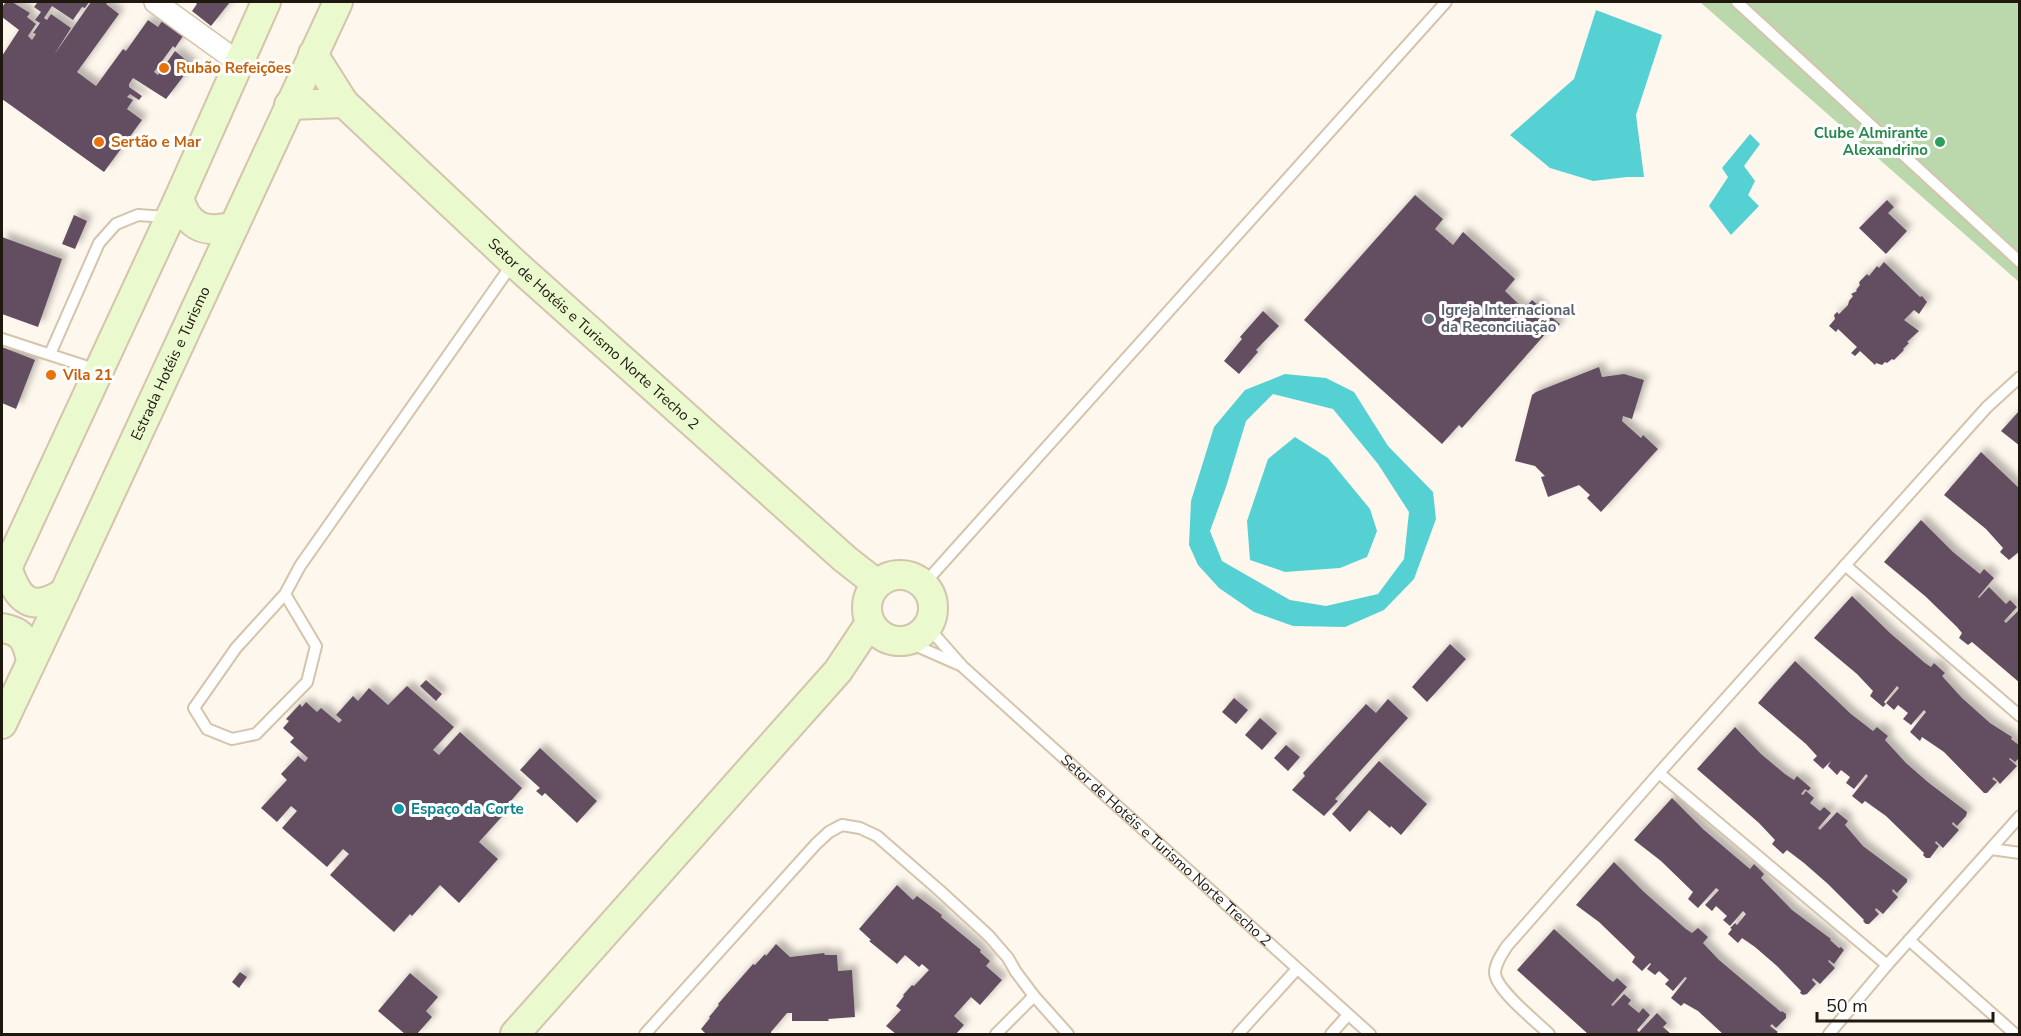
<svg xmlns="http://www.w3.org/2000/svg" width="2021" height="1036" font-family="'Nunito Sans',sans-serif">
  <style>
    .green { fill: #bbd7ac }
    .water { fill: #55d1d3; fill-rule: evenodd }
    .building { fill: #634e60; filter: url(#shadow) }
    .lines { fill: none; stroke-linecap: round; stroke-linejoin: round }
    .lane-casing { stroke: #d4c4ab; stroke-width: 14 }
    .street-casing { stroke: #d4c4ab; stroke-width: 24 }
    .secondary-casing { stroke: #d4c4ab; stroke-width: 32 }
    .lane { stroke: #fff; stroke-width: 10 }
    .street { stroke: #fff; stroke-width: 21 }
    .secondary { stroke: #ebf9cf; stroke-width: 28 }
    .food-dot { fill: #e8710a; stroke: #fff; stroke-width: 2 }
    .leisure-dot { fill: #2e9e5b; stroke: #fff; stroke-width: 2 }
    .worship-dot { fill: #6b7280; stroke: #fff; stroke-width: 2 }
    .culture-dot { fill: #0f9aa8; stroke: #fff; stroke-width: 2 }
    .labels { text-anchor: middle; dominant-baseline: central; stroke-width: 6; stroke-linejoin: round; paint-order: stroke }
    .food-label { font-size: 15px; font-weight: bold; fill: #c56008; stroke: #fff; text-anchor: start }
    .leisure-label { font-size: 15px; font-weight: bold; fill: #27864d; stroke: #fff; text-anchor: end }
    .worship-label { font-size: 15px; font-weight: bold; fill: #5b616d; stroke: #fff; text-anchor: start }
    .street-label { font-size: 15px; fill: #1e180f; stroke: #fff }
    .culture-label { font-size: 15px; font-weight: bold; fill: #0d838f; stroke: #fff; text-anchor: start }
  </style>
  <defs>
    <filter id="shadow"><feDropShadow dx="5.5" dy="-5.5" stdDeviation="3" flood-color="#0004"/></filter>
  </defs>
  <rect width="100%" height="100%" fill="#fef7ed"/>
  <path class="green" d="M1700,2H2019V282Z"/>
  <g class="water">
    <path d="M1596,10L1662,35L1636,115L1644,177H1627L1593,181L1550,168L1510,135L1574,79Z"/>
    <path d="M1750,134L1760,144L1744,166L1755,181L1748,195L1759,206L1731,235L1709,206L1728,177L1722,168Z"/>
    <path d="M1285,374L1326,378L1354,392L1388,446L1433,492L1436,519L1414,579L1384,610L1345,627L1293,626L1254,612L1219,588L1198,565L1189,545L1191,501L1214,427L1245,390ZM1273,394L1333,409L1378,464L1409,512L1404,559L1378,594L1326,606L1290,600L1222,561L1210,531L1226,487L1246,421Z"/>
    <path d="M1295,437L1328,458L1370,509L1377,531L1367,557L1340,568L1285,572L1250,560L1247,521L1268,459Z"/>
  </g>
  <g class="building">
    <path d="M6,2H12L30,13L27,17L36,24L28,36L32,40L36,34L33,33L40,23L35,20L41,12L34,7L37,3L35,2H89L85,8L82,7L73,20L52,6L44,18L47,20L51,14L71,28L54,55L91,2H108L106,4L119,14L77,72L96,86L123,49L126,51L148,20L158,27L162,21L183,36L175,48L173,46L154,72L158,75L175,51L192,65L166,99L133,78L129,84V87L142,96L139,100L130,94L127,97L133,100L127,109L142,120L104,172L2,99V56L19,30L2,17V7Z"/>
    <path d="M195,2H230L211,26L192,11L197,4Z"/>
    <path d="M1415,195L1443,219L1435,229L1453,245L1463,232L1515,279L1505,291L1524,309L1532,300L1544,310L1540,314L1545,318L1548,314L1560,324L1551,334L1548,331L1462,428L1459,425L1442,444L1304,320Z"/>
    <path d="M1887,200L1894,207L1888,213L1907,231L1886,254L1859,228Z"/>
    <path d="M74,215L87,221L75,249L62,244Z"/>
    <path d="M2,237L62,259L38,327L2,314Z"/>
    <path d="M1884,262L1920,297L1922,296L1927,302L1919,314L1914,310L1904,320L1919,331L1907,342L1909,343L1903,349L1904,350L1894,360L1892,359L1887,363L1885,362L1882,365L1876,363L1875,365L1860,351L1855,356L1851,353L1857,347L1838,329L1836,332L1829,326L1835,319L1834,315L1837,312L1839,314L1848,305L1849,301L1853,296L1851,294L1857,291L1856,290L1860,285L1859,283L1860,281L1867,274L1869,276L1877,266L1879,268Z"/>
    <path d="M1263,311L1279,326L1256,350L1258,352L1239,374L1224,361L1242,339L1240,337Z"/>
    <path d="M2,347L35,360L16,409L2,403Z"/>
    <path d="M1599,367L1602,377L1624,374L1644,380L1632,419L1623,416L1622,421L1641,438L1643,435L1658,449L1601,512L1587,498L1590,495L1579,485L1548,497L1541,477L1545,476L1535,466L1515,461L1532,395L1536,392Z"/>
    <path d="M2020,410V446L2001,431Z"/>
    <path d="M1981,452L2020,489V551L2009,560L2000,552L2003,548L1986,529L1944,495Z"/>
    <path d="M1921,520L1953,552L1980,574L1984,569L1994,578L1978,597L1979,598L1989,587L2006,604L2010,600L2017,607L2004,621L2006,623L2020,609V683L1972,642L1968,645L1959,638L1962,633L1957,627L1925,596L1884,562Z"/>
    <path d="M1852,596L1890,633L1925,663L1931,667L1934,663L1945,673L1942,676L1962,698L1990,723L2012,737L2011,739L2020,746V757L2015,762L2010,758L2009,759L2017,766L2000,784L1994,777L1992,779L1997,782L1987,793H1984L1944,752L1922,737L1920,741L1910,732L1926,712L1924,710L1911,725L1903,719L1908,713L1898,705L1894,710L1886,703L1899,688L1897,686L1884,702L1886,704L1883,707L1870,696L1873,691L1857,674L1814,638Z"/>
    <path d="M1450,644L1466,659L1427,702L1412,687Z"/>
    <path d="M1795,661L1851,714L1873,731L1877,727L1888,736L1885,740L1906,763L1929,783L1967,812L1966,816L1957,826L1953,822L1952,824L1959,830L1943,848L1936,841L1935,843L1939,846L1930,858H1926L1923,855L1924,853L1886,816L1865,801L1862,804L1852,796L1868,776L1866,774L1854,789L1846,783L1850,777L1841,770L1837,775L1828,766L1831,761L1823,769L1813,760L1817,756L1806,744L1758,703Z"/>
    <path d="M426,680L442,694L436,701L420,686Z"/>
    <path d="M407,686L454,727L433,750L439,755L460,732L522,788L504,809L506,812L479,842L498,859L459,903L440,885L412,916L410,914L394,932L330,875L349,854L343,849L327,867L282,828L297,811L291,806L277,822L261,808L287,780L281,774L298,756L305,762L308,758L290,742L294,738L283,728L289,721L286,719L300,704L302,707L306,702L317,712L321,708L339,723L342,720L336,715L353,696L358,701L369,688L388,705Z"/>
    <path d="M1234,698L1248,710L1236,724L1222,712Z"/>
    <path d="M1388,699L1408,718L1335,799L1338,801L1324,816L1292,790L1305,776L1303,773L1366,704L1376,713Z"/>
    <path d="M1260,718L1277,733L1262,750L1245,735Z"/>
    <path d="M1735,727L1761,754L1785,774L1794,780L1797,776L1811,788L1808,791L1805,789L1801,794L1803,795L1806,791L1814,798L1810,803L1820,811L1824,807L1831,813L1818,828L1820,830L1837,812L1848,821L1845,825L1863,846L1907,879V882L1897,893L1893,889L1892,891L1898,897L1883,914L1876,908L1875,910L1879,914L1869,924H1866L1863,921L1864,920L1828,884L1804,863L1787,850L1783,854L1772,844L1775,840L1759,823L1697,769Z"/>
    <path d="M1286,745L1300,757L1288,771L1274,758Z"/>
    <path d="M540,748L597,801L577,823L545,793L542,796L536,791L540,788L520,770Z"/>
    <path d="M1379,761L1427,804L1401,835L1391,826L1390,828L1369,810L1350,832L1332,814Z"/>
    <path d="M1672,798L1704,830L1744,864L1750,869L1754,864L1764,874L1761,878L1792,910L1831,939L1830,940L1839,948L1841,947L1844,950L1834,964L1829,960L1828,961L1835,968L1820,984L1813,978L1812,980L1816,984L1807,994L1803,995L1800,993L1801,991L1777,966L1755,947L1742,938L1738,943L1728,934L1732,929L1730,928L1735,923L1737,925L1746,914L1743,911L1730,926L1723,920L1727,916L1716,906L1712,911L1705,905L1719,890L1716,888L1698,908L1688,899L1693,892L1661,861L1634,840Z"/>
    <path d="M1614,862L1644,892L1686,929L1692,933L1698,928L1708,937L1703,943L1719,960L1781,1012L1782,1011L1786,1014V1018L1776,1028L1772,1024L1770,1026L1778,1032L1775,1034H1723L1698,1011L1684,1003L1681,1006L1671,998L1687,978L1685,977L1673,991L1665,984L1669,980L1659,971L1655,975L1647,969L1651,964L1650,963L1642,971L1632,962L1635,957L1627,949L1599,922L1576,905Z"/>
    <path d="M897,885L913,900L917,896L942,915L941,917L981,950L980,952L990,961L986,966L1002,980L980,1005L971,997L954,1016L964,1025L956,1034H896L886,1026L901,1010L896,1006L904,996L903,995L912,985L914,986L929,970L922,964L919,967L905,955L897,964L869,941L871,940L859,929Z"/>
    <path d="M1554,929L1608,978L1613,982L1617,978L1627,987L1611,1005L1613,1006L1624,994L1631,1000L1628,1004L1639,1013L1643,1008L1650,1015L1637,1030L1639,1032L1657,1013L1667,1023L1663,1027L1671,1034H1588L1517,970Z"/>
    <path d="M776,944L790,957L824,953L825,955H837L838,971L852,970L855,1017L828,1019L829,1021H792V1013H787L771,1032V1034H706L701,1029L710,1018L709,1017L719,1005L718,1004L753,964L755,965L765,954L766,956Z"/>
    <path d="M240,972L247,977L239,988L232,982Z"/>
    <path d="M410,973L438,997L426,1011L432,1017L417,1034H405L378,1011Z"/>
  </g>
  <g class="lines">
    <defs>
      <g id="lane">
        <path d="M1737,2L2020,262"/>
        <path d="M2,339L97,370"/>
        <path d="M50,354L99,243L116,224L138,215L167,217"/>
        <path d="M1845,565L2020,716"/>
        <path d="M923,585L1446,2"/>
        <path d="M285,594L316,646L307,682L256,734L232,739L207,729L194,708L236,648L285,594L300,566L513,263"/>
        <path id="s1" d="M927,626L963,667L1370,1034"/>
        <path d="M903,640L960,665"/>
        <path d="M1659,773L1887,965"/>
        <path d="M1991,849L2020,853"/>
        <path d="M1909,940L2015,1034"/>
        <path d="M645,1034L816,844L829,832L842,825L860,828L877,836L939,890L989,936L1008,958L1016,972L1034,996L1068,1034"/>
        <path d="M996,1034L1034,996"/>
        <path d="M1238,1034L1297,969"/>
        <path d="M1331,1034L1348,1015"/>
        <path d="M1549,1034C1537,1022 1496,990 1495,973C1495,963 1502,954 1507,946L1659,773L1987,407L2020,377"/>
        <path d="M1829,1034L1887,965L2020,816"/>
      </g>
      <path id="street" d="M155,2L238,62"/>
      <g id="secondary">
        <path id="s2" d="M313,54L344,103L513,262L845,559L877,584"/>
        <path d="M289,105L344,103"/>
        <path d="M179,198C188,228 205,234 234,226"/>
        <path d="M7,567C18,601 31,613 64,593"/>
        <circle cx="900" cy="608" r="33"/>
        <path d="M2,579L179,198L266,2"/>
        <path d="M2,628C23,631 27,641 31,661"/>
        <path id="s3" d="M2,724L64,593L338,2"/>
        <path d="M515,1034L838,671L870,623"/>
      </g>
    </defs>
    <use href="#lane" class="lane-casing"/>
    <use href="#street" class="street-casing"/>
    <use href="#secondary" class="secondary-casing"/>
    <use href="#lane" class="lane"/>
    <use href="#street" class="street"/>
    <use href="#secondary" class="secondary"/>
  </g>
  <g class="food-dot">
    <circle cx="164" cy="68" r="6"/>
    <circle cx="99" cy="142" r="6"/>
    <circle cx="51" cy="375" r="6"/>
  </g>
  <circle class="leisure-dot" cx="1940" cy="142" r="6"/>
  <circle class="worship-dot" cx="1429" cy="319" r="6"/>
  <circle class="culture-dot" cx="399" cy="809" r="6"/>
  <g class="labels">
    <g class="food-label">
      <text x="176" y="68">Rubão Refeições</text>
      <text x="111" y="142">Sertão e Mar</text>
      <text x="63" y="375">Vila 21</text>
    </g>
    <g class="leisure-label">
      <text x="1928" y="133">Clube Almirante<tspan x="1928" dy="17">Alexandrino</tspan></text>
    </g>
    <g class="worship-label">
      <text x="1441" y="310">Igreja Internacional<tspan x="1441" dy="17">da Reconciliação</tspan></text>
    </g>
    <g class="street-label">
      <text stroke="none"><textPath href="#s2" startOffset="398">Setor de Hotéis e Turismo Norte Trecho 2</textPath></text>
      <text stroke="none"><textPath href="#s3" startOffset="398">Estrada Hotéis e Turismo</textPath></text>
      <text stroke="none"><textPath href="#s1" startOffset="328">Setor de Hotéis e Turismo Norte Trecho 2</textPath></text>
    </g>
    <g class="culture-label">
      <text x="411" y="809">Espaço da Corte</text>
    </g>
  </g>
  <rect width="2021" height="1036" fill="none" stroke="#1e180f" stroke-width="6"/>
  <path d="M1817 1012v9h176v-9" fill="none" stroke="#1e180f" stroke-width="3"/>
  <text x="1826" y="1012" font-size="18" fill="#1e180f" stroke="#ffffff" stroke-width="4.5" paint-order="stroke">50 m</text>
</svg>
